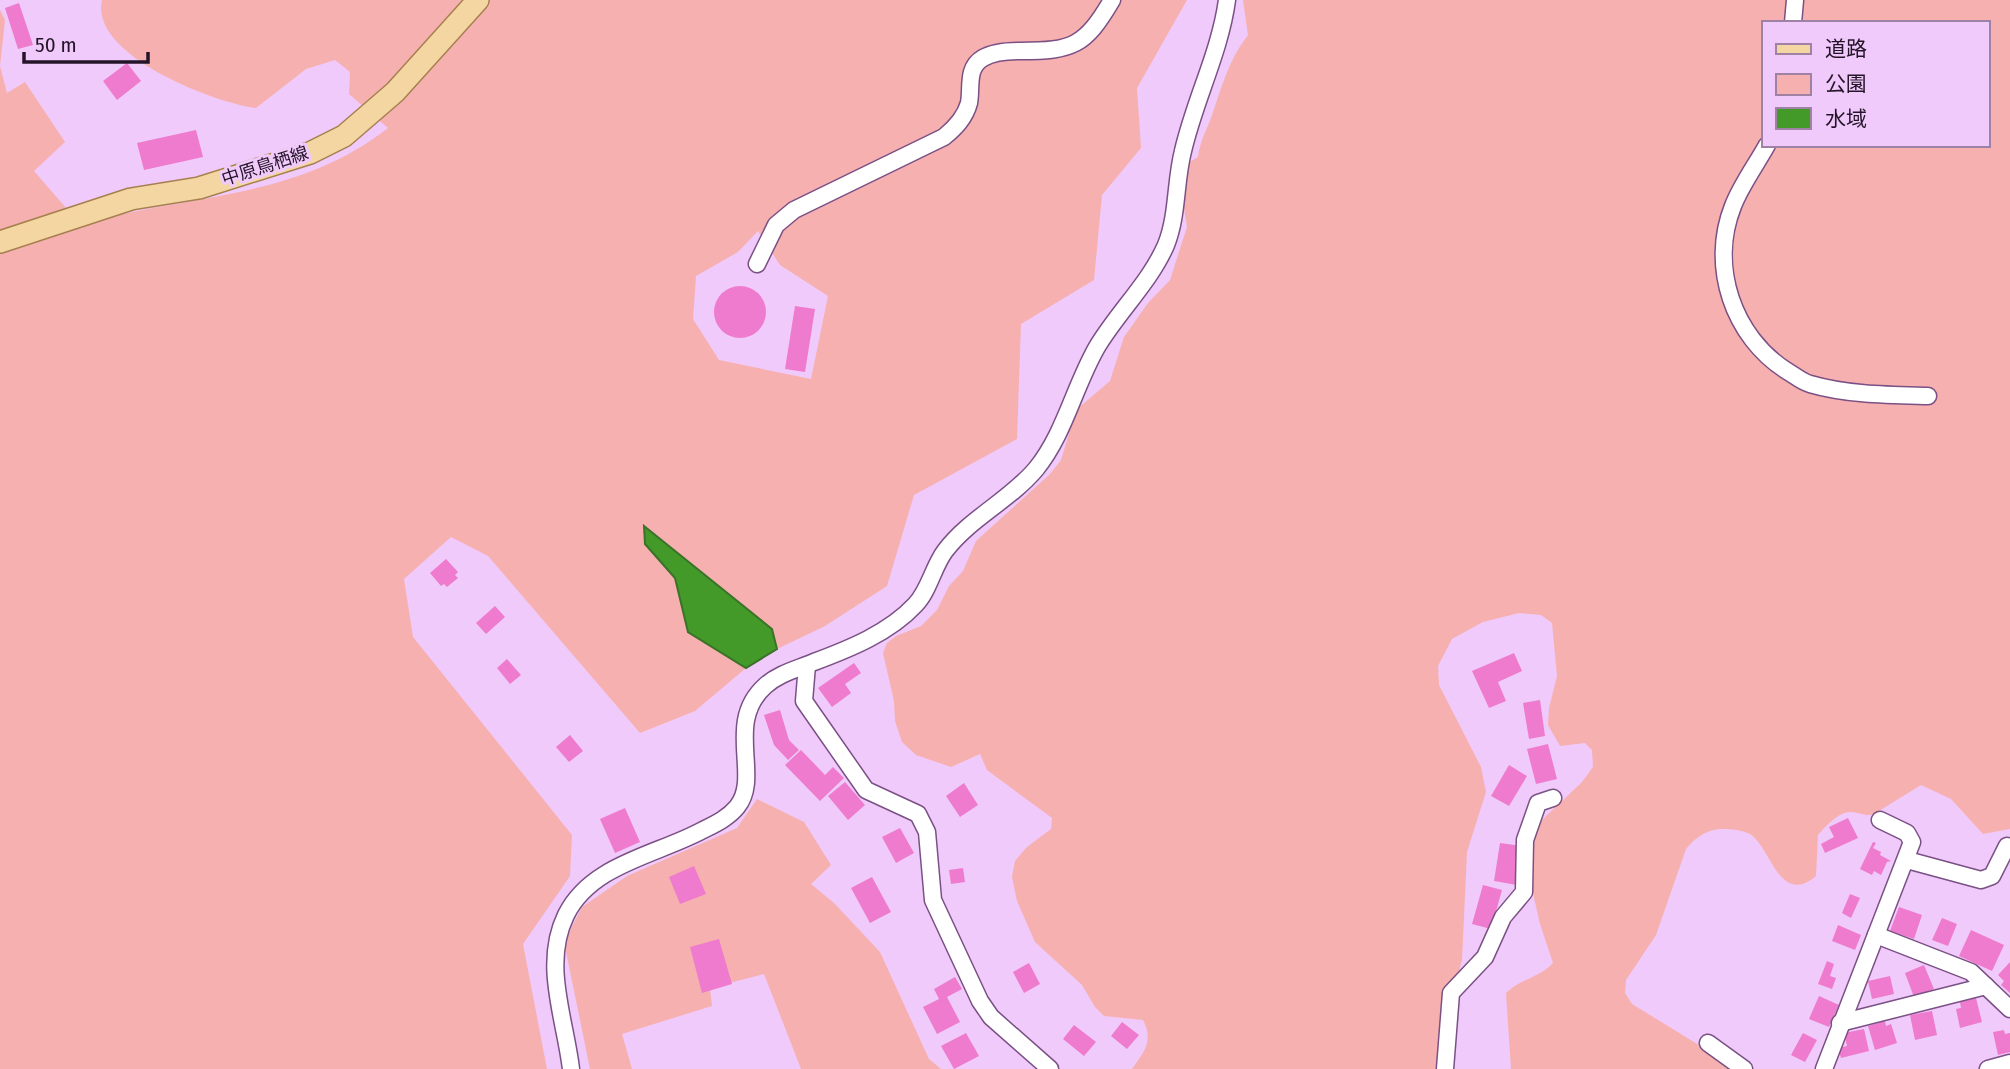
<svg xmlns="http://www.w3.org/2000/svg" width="2010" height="1069" font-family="'Fira Sans Condensed','Noto Sans JP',sans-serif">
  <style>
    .green { fill: #f7b0b0; fill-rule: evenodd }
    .water { fill: #449a29; stroke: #3b7229; stroke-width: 2 }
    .building { fill: #ee7bcd }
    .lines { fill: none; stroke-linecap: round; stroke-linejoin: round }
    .minor-casing { stroke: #7a5085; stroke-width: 19 }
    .major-casing { stroke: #a6804f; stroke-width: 24 }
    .minor { stroke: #fff; stroke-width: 16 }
    .major { stroke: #f4d6a2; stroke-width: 21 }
    .labels { text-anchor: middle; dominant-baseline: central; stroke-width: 6; stroke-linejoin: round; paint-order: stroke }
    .street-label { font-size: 18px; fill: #251429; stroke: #f0cafa }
  </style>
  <rect width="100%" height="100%" fill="#f0cafa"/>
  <g class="green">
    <path d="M102,0H1187L1137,88L1141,148L1102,195L1094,280L1021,324L1017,439L914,495L887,586L825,626L777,649L772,629L645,527V544L675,578L688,632L746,668L695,711L640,733L488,556L451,537L404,579L413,637L572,835L570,876L523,944L547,1069H0V253C38,241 77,224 117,215C214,194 306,192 388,128L349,94L350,72L335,60L306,69L256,108C215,103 89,55 102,0ZM758,231L780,265L828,296L811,379L719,360L693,319L696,276L738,252Z"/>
    <path d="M1243,0H2010V829L1983,834L1951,799L1921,785L1874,814C1864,817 1860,812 1851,812C1838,812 1826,826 1818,835L1816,876C1779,907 1771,847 1750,834C1742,830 1732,829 1723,829C1707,829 1696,837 1686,849L1656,935L1626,980L1625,993L1632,1004L1738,1069H1511L1506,993C1520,979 1539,978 1553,963L1540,924L1527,867L1534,832L1543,819L1582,782L1593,767L1592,750L1585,743L1560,746L1548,725L1549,708L1557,676L1552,623L1541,615L1519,613L1483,622L1452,639L1438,666L1439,685L1481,767L1486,792L1467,852L1462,960L1449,1010L1440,1069H1132C1144,1052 1154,1041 1143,1020L1104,1016L1095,1007L1082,985L1035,942L1017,901L1012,877L1015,861L1027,847L1051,829L1052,818L987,770L980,754L951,767L916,755L902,742L895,721L894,701L883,653L887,643L896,636L921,626L937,610L949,586L963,571L976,541L1050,474L1061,460L1076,410L1110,381L1124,337L1148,303L1170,280L1187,227L1182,196L1188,163L1198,157C1200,140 1207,130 1212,115C1222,86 1229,59 1248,35ZM1763,23H1987V145H1763Z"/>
    <path d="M0,10L5,20L0,66L7,93L25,82L65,142L34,171L67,209L0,231Z"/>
    <path d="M757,799L804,822L831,865L811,884L834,903L880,952L929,1059L941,1069H801L764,974L710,988L712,1006L622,1034L632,1069H590L564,942L582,907L627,876L737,828Z"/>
  </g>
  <path class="water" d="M644,526L772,629L777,649L746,668L688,632L675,578L645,544Z"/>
  <g class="building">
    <path d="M19,3L33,45L18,49L5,8Z"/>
    <path d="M127,63L141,81L117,100L103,81Z"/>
    <path d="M196,130L203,157L144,170L137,143Z"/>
    <circle cx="740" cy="312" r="26"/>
    <path d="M795,306L815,309L805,372L785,369Z"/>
    <path d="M446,559L458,572L455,575L458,578L447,587L444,584L441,586L430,573Z"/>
    <path d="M495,606L505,617L486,634L476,623Z"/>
    <path d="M1514,653L1522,671L1498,682L1506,701L1489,708L1472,671Z"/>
    <path d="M507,659L521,675L510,684L497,668Z"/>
    <path d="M854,663L861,673L845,684L851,693L832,707L818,688Z"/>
    <path d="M1540,700L1545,736L1529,739L1523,703Z"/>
    <path d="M780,710L789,740L799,750L788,760L774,745L764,715Z"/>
    <path d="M570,735L583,751L569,762L556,747Z"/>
    <path d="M1548,744L1557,779L1536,784L1527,749Z"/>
    <path d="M801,750L825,775L833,767L844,778L820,801L785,765Z"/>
    <path d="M1509,765L1527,776L1509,806L1491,796Z"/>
    <path d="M845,782L865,805L848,820L828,796Z"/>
    <path d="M964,783L978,805L960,817L946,796Z"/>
    <path d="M625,808L640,842L615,853L600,819Z"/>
    <path d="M1848,818L1858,838L1825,853L1821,844L1834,837L1829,827Z"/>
    <path d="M900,828L914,853L896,863L882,837Z"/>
    <path d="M1873,842L1876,843L1873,848L1881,852L1880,855L1891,861L1887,862L1881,875L1874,871L1872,875L1860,869Z"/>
    <path d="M1500,843L1522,846L1517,885L1494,881Z"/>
    <path d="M694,866L706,894L680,904L669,877Z"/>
    <path d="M963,868L965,882L951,884L949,870Z"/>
    <path d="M872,877L891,912L870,923L851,888Z"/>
    <path d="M1483,885L1502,890L1491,929L1472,924Z"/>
    <path d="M1850,894L1860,898L1851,918L1842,913Z"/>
    <path d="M1899,907L1922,915L1914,939L1890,931Z"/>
    <path d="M1942,918L1957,924L1948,946L1932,940Z"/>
    <path d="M1838,925L1861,935L1855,950L1832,941Z"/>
    <path d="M1971,930L2004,945L1992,971L1959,956Z"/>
    <path d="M719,939L732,984L702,993L690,947Z"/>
    <path d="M1827,961L1834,964L1830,976L1836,978L1832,989L1818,984Z"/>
    <path d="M2010,962V993L2001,985L2004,981L1998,975Z"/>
    <path d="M1029,963L1040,984L1024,993L1013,972Z"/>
    <path d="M1924,965L1934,989L1914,997L1905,973Z"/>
    <path d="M1890,976L1894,994L1872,999L1868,981Z"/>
    <path d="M955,977L962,989L947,997L960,1022L937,1034L923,1007L939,999L934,989Z"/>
    <path d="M1819,996L1839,1005L1829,1027L1809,1019Z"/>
    <path d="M1976,998L1982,1022L1960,1028L1956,1009L1961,1008L1960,1002Z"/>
    <path d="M1932,1011L1937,1035L1915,1040L1910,1015Z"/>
    <path d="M1885,1021L1886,1026L1891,1024L1897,1043L1875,1050L1868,1026Z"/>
    <path d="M1122,1022L1139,1035L1127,1049L1111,1036Z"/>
    <path d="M1074,1025L1096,1042L1084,1056L1063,1039Z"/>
    <path d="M1864,1029L1869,1051L1841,1058L1838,1048L1847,1046L1844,1033Z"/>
    <path d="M2004,1030L2005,1034L2010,1033V1052L1998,1055L1993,1032Z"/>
    <path d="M966,1033L979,1056L954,1069L941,1046Z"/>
    <path d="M1803,1033L1817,1040L1805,1062L1791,1055Z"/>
  </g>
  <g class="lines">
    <defs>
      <g id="minor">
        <path d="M1793,23L1795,0"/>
        <path d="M1767,145C1756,165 1741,185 1733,206C1709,266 1733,337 1787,371C1794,375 1802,382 1810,384C1848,395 1889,395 1928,396"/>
        <path d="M757,264L776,225L794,210L944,137C955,128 965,118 969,103C972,87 966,68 983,58C993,52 1008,51 1020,51C1073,51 1085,46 1112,0"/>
        <path d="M807,665L804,701L866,790L918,814L927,832L933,900L980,1001L991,1017L1050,1069"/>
        <path d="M1907,860L1981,880L1992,876L2007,846"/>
        <path d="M1876,935L1971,972L2010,1009"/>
        <path d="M1840,1023L1986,986"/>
        <path d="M1708,1043L1744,1069"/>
        <path d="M571,1069C565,1018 542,964 566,915C591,864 657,855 703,830C715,824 728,818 737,807C762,777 724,723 765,686C779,673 798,669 814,662C849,649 889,633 915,605C929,591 933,567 945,551C970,518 1010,500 1036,469C1065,433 1074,387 1097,347C1118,312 1150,282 1166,245C1178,215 1175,182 1183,151C1195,99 1220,52 1227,0"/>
        <path d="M1445,1069L1451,993L1485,957L1503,917L1524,892L1525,840L1538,803L1553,798"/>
        <path d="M1824,1069L1912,842L1907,833L1880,820"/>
        <path d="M1988,1069L2010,1063"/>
      </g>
      <path id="major" d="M0,242L131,199L199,188L310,153L344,136L395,92L478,0"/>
    </defs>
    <use href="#minor" class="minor-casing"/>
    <use href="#major" class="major-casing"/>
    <use href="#minor" class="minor"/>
    <use href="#major" class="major"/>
  </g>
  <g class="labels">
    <g class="street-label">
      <text transform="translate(265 166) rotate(-18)">中原鳥栖線</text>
    </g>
  </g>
  <rect x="1762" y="21" width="228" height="126" fill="#f0cafa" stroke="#9f81a6" stroke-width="2"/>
  <rect x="1776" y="44" width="35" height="10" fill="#f4d6a2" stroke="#9f81a6" stroke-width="2"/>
  <text x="1825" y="56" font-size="21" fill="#251429">道路</text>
  <rect x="1776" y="74" width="35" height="21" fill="#f7b0b0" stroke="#9f81a6" stroke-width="2"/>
  <text x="1825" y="91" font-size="21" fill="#251429">公園</text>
  <rect x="1776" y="108" width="35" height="21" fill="#449a29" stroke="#9f81a6" stroke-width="2"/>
  <text x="1825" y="126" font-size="21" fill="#251429">水域</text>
  <path d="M24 52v10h124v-10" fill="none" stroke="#251429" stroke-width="3.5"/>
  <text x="35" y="52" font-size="21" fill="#251429" stroke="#f0cafa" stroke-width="5" paint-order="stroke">50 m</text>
</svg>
